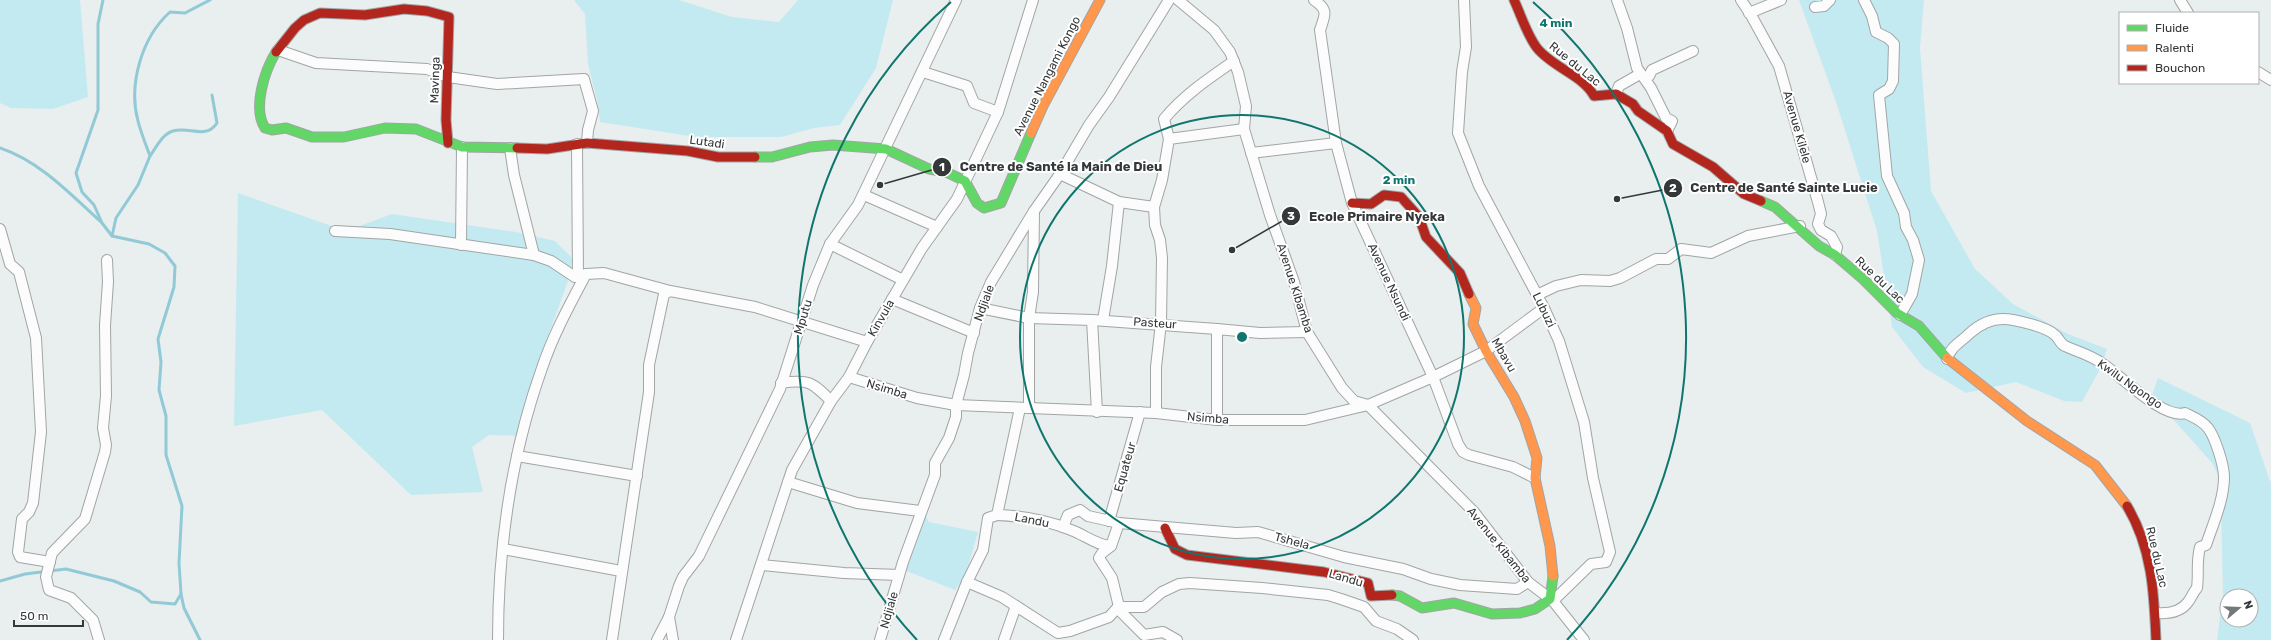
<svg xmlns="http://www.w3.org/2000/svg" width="2271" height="640" font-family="Rubik,sans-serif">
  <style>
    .green { fill: #c4eaf1; fill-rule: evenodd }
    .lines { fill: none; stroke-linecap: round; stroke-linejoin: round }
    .stream { stroke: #91cad6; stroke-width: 3 }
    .street-casing { stroke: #a1a5a5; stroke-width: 12 }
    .fast-casing { stroke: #a1a5a5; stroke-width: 11 }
    .slow-casing { stroke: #a1a5a5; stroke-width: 11 }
    .jam-casing { stroke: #a1a5a5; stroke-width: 11 }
    .street { stroke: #fcfcfc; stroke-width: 10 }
    .fast { stroke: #63d668; stroke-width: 9 }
    .slow { stroke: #ff974d; stroke-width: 9 }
    .jam { stroke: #b3261e; stroke-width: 9 }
    .ring { fill: none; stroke: #0f766e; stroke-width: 2 }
    .labels { text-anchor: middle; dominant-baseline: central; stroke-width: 4; stroke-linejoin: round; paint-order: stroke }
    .street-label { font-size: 12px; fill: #353839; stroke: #fff }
    .centre { fill: #0f766e; stroke: #fff; stroke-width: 2 }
    .ring-label { font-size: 12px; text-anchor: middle; font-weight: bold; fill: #0f766e; stroke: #fff; stroke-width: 4; stroke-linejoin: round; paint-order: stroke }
    .leader { fill: none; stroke: #353839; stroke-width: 1.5 }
    .callout-dot { fill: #353839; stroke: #fff; stroke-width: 1.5 }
    .mark-label { font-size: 12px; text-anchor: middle; font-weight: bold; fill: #fff }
    .callout-label { font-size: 13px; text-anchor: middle; font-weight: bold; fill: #353839; stroke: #fff; stroke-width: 4; stroke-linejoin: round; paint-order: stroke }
  </style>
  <rect width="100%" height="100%" fill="#e9eeee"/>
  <g class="green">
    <path d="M0,0H80L88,97L53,109L11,108L0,103Z"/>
    <path d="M574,0H679L732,17L779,22L798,0H893L876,68L840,125L814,128L781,137H696L600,122L597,100L588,64L585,14Z"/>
    <path d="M1799,0H1924L1920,48L1931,191L1975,269L2013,304L2068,334L2107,349L2101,367L2082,402L2064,401L2016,382L1966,393L1923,367L1892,327L1877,231L1836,102Z"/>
    <path d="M238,193L346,231L392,214L516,232L555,241L573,259L568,281L537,367L523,436L489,435L472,447L483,492L411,495L322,410L234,426Z"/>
    <path d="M2158,378L2250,423L2271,484V640H2217L2223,593L2221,505L2224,486L2212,463L2173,419L2150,401ZM2227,596H2251V620H2227Z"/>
    <path d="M922,514L926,516L929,522L978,532L965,577L955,590L904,570Z"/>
  </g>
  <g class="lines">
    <g class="stream">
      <path d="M103,0L98,24V110L76,173L82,192L94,205L102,223L112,236L149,244L165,253L175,266L174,287L158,339L161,362L159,390L166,416V455L182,506L179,563L181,594L184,608L200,640"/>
      <path d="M0,148C41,162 70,194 101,222"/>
      <path d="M150,156C156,148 162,134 173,131C189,126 206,140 217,123L212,95"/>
      <path d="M112,236L116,218L138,185L150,156C146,145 141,133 138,121C128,84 142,37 170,12L185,13L210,0"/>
      <path d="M0,581L25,574L66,569L114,581L140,592L151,602L175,604L181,594"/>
    </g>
    <defs>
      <g id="street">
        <path d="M1178,0L1214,30L1230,52L1238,72L1246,106L1244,129L1270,215L1294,282L1307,332L1342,388L1354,401L1368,405L1474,512L1528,582L1553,601L1584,640"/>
        <path d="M1314,0C1329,10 1325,15 1320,30L1336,143L1352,203L1433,377L1458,444L1463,452L1469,455L1513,467L1535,478"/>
        <path d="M1464,0L1466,47L1462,72L1458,133L1479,186L1544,308L1559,341L1584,422L1593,478L1610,552L1606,562L1591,564L1553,601"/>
        <path d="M1617,0L1627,28L1637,68L1651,88L1666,118L1672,121L1667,131"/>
        <path d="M1741,0L1751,15L1779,66L1818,202L1821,214L1818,224L1821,230L1831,236L1837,247L1835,255"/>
        <path d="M1864,0L1872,16L1876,32L1888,38L1894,44L1893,81L1889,89L1879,95L1887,176L1904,213L1906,227L1913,240L1919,260L1912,294L1900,315"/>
        <path d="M2180,0L2188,13"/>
        <path d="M1815,7L1824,6L1830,0"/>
        <path d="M1749,13L1781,0"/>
        <path d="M278,50L316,63L427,69L448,77L497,84L584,79L593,111L588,130L587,143"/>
        <path d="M923,72L967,86L974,103L998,112"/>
        <path d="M2258,72L2271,80"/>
        <path d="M1645,78L1649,76L1652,70L1693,51"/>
        <path d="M1616,94L1619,86L1640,74"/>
        <path d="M1169,139L1164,119C1184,95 1208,79 1234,61"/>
        <path d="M577,144L578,277"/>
        <path d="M510,148L514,175L534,255"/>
        <path d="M1251,153L1336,143"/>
        <path d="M1060,174L1119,202L1154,207"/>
        <path d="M864,195L937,227"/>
        <path d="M0,229L10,264L19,272L36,338L41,432L33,503L29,512L22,519L18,552L20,557L50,562"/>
        <path d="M335,231L390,234L534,255L551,261L575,277L586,274L604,273L670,291L755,307L867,342"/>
        <path d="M830,244L903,280"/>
        <path d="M461,245L462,147"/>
        <path d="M1537,295L1556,286L1581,280L1610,281L1620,278L1656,259H1668L1681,249L1711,253L1748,236L1800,226"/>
        <path d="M892,299L974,333"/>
        <path d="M980,308L1029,318L1092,320L1097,412"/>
        <path d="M1092,320L1217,329"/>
        <path d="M1103,320L1112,266L1119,202"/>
        <path d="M1947,359C1950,347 1961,342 1970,333C1979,325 1991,319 2003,319C2014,319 2047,327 2055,335C2059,338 2060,344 2065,346C2078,352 2091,355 2103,364C2120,375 2164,420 2185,413C2193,417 2202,420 2208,428C2215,437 2224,465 2224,477C2224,500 2213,524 2206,545L2200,547C2196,563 2199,573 2197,588C2193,592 2192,597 2188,602C2181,612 2167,614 2155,613"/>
        <path d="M849,377L917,398L956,405L1156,413L1217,420H1305L1368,405L1433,377L1486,351L1544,308"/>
        <path d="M781,383C809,379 812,382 831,401"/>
        <path d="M1029,407V318L1033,292L1034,211"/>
        <path d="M1156,413V367L1161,323L1162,258L1160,240L1155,225L1154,207L1162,180L1169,139L1244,129"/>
        <path d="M1217,420V329L1260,333L1307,332"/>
        <path d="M517,456L637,476"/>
        <path d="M788,482L857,503L920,511"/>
        <path d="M997,515C1023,516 1047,520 1071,530C1085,535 1096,545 1111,546"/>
        <path d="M1109,521L1140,412"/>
        <path d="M1119,523L1111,546L1102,553L1099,558L1112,578L1120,611L1144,635L1163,632L1177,640"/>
        <path d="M1063,527L1068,515L1080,510L1088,516L1119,523L1236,533L1258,532L1344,557L1403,569L1431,579L1460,585L1517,589L1528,582"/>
        <path d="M503,549L621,571"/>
        <path d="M761,565L844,573L899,575"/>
        <path d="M967,582L1002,597L1058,633L1070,631L1109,617L1118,607H1144L1162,592L1179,584L1190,583L1262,588L1328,595L1341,599L1364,607L1376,621L1397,629L1413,640"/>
        <path d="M99,640L93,620L71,598L49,590L46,577L52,553L85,519L105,452L106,445L103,428L106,396L105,325L108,282L107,260"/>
        <path d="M498,640C498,548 511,455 542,368C553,335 570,304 586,274"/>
        <path d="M612,640L649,392V365L664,294L670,291"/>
        <path d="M657,640L669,617"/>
        <path d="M673,640L669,617L679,586L683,577L699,556L780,389L813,285L830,244L858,205L956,0"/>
        <path d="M736,640L792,470L831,401L849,377L867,342L922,248L957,199L998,112L1033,0"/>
        <path d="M880,640L903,562L935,475V463L949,438L956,417V405L964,375L968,353L980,308L991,282L1034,211L1060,174L1089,125L1109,97L1169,0"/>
        <path d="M944,640L967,582L983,550L988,518L997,515L1020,408"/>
        <path d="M1004,640L1016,606"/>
      </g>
      <g id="fast">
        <path d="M276,52C265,70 252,108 265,128L272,130L286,128L312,137H344L385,128L416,129L462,147L517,148"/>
        <path d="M755,157H772L810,147L833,145L886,149L929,169L946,172L965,181L977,203L984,208L1001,203L1031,133"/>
        <path d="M1761,201L1775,207L1819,246L1835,255L1863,279L1897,313L1919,326L1947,358"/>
        <path d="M1392,595L1400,596L1422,608L1454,603L1492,614L1520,613L1535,609L1550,599L1553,576"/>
      </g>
      <g id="slow">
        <path d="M1031,133L1043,106L1100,0"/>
        <path d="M1469,294L1476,308L1473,324L1486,351L1514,397L1525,421L1537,458L1535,478L1550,546L1553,576"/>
        <path d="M1947,358L2027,421L2095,465L2127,506"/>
      </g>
      <g id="jam">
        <path d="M1514,0C1521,15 1527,35 1537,48C1552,67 1584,76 1594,96L1616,94L1633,104L1638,111L1667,131L1673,144L1713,167L1744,194L1761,201"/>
        <path d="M276,52L295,28L304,20L320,13L365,15L404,9L427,11L449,17L446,120L448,143"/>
        <path d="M517,148L547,149L587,143L688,151L718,157H755"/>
        <path d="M1352,203L1371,204L1384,195L1401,197L1419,217L1426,237L1460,273L1469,294"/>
        <path d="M2127,506C2152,548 2154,592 2156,640"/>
        <path d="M1165,528L1175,549L1187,555L1324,572L1368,583L1371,596L1392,595"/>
      </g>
    </defs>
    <use href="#street" class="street-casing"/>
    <use href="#fast" class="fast-casing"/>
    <use href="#slow" class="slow-casing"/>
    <use href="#jam" class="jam-casing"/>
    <use href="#street" class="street"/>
    <use href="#fast" class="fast"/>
    <use href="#slow" class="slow"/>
    <use href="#jam" class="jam"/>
  </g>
  <g class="ring">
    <circle cx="1242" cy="337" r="222"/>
    <path d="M917 640A444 444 0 0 1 951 2M1533 2A444 444 0 0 1 1567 640"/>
  </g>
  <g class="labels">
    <g class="street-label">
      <text transform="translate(1575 64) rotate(39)">Rue du Lac</text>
      <text transform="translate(1047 76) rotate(-63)">Avenue Nangami Kongo</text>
      <text transform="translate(435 80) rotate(-88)">Mavinga</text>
      <text transform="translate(1797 127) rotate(74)">Avenue Kilele</text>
      <text transform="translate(707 142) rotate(8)">Lutadi</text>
      <text transform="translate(1880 280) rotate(43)">Rue du Lac</text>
      <text transform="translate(1389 282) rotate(65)">Avenue Nsundi</text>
      <text transform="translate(1295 288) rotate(72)">Avenue Kibamba</text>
      <text transform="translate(984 303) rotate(-70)">Ndjiale</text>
      <text transform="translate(1544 310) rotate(64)">Lubuzi</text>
      <text transform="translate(803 317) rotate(-73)">Mputu</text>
      <text transform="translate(881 318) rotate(-60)">Kinvula</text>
      <text transform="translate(1155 323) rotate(4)">Pasteur</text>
      <text transform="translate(1504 355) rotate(60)">Mbavu</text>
      <text transform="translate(2130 384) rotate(35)">Kwilu Ngongo</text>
      <text transform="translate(887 389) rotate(17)">Nsimba</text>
      <text transform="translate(1208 418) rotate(5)">Nsimba</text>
      <text transform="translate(1125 467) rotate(-74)">Equateur</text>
      <text transform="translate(1032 520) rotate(11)">Landu</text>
      <text transform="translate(1292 541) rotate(15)">Tshela</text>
      <text transform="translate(1499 545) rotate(51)">Avenue Kibamba</text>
      <text transform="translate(2157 557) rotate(77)">Rue du Lac</text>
      <text transform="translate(1346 578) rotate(16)">Landu</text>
      <text transform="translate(889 610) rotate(-74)">Ndjiale</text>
    </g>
  </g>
  <circle cx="1242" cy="337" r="6" class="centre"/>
  <g class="ring-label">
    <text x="1556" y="27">4 min</text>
    <text x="1399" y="184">2 min</text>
  </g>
  <path class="leader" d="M880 185L942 167M1617 199L1673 188M1232 250L1291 216"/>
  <g class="callout-dot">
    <circle cx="880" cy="185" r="4"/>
    <circle cx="1617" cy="199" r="4"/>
    <circle cx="1232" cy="250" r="4"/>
    <circle cx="942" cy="167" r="10"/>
    <circle cx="1673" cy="188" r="10"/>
    <circle cx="1291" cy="216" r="10"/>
  </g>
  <g class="mark-label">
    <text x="942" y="171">1</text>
    <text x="1673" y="192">2</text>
    <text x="1291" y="220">3</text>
  </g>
  <g class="callout-label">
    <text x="1061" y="171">Centre de Santé la Main de Dieu</text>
    <text x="1784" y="192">Centre de Santé Sainte Lucie</text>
    <text x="1377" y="221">Ecole Primaire Nyeka</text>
  </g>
  <rect x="2119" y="12" width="140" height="72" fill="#ffffff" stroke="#aeafb0"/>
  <rect x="2127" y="25" width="20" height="6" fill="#63d668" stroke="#aeafb0"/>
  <text x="2155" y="32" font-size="12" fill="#353839">Fluide</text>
  <rect x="2127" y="45" width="20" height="6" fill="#ff974d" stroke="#aeafb0"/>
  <text x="2155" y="52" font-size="12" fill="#353839">Ralenti</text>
  <rect x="2127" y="65" width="20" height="6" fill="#b3261e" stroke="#aeafb0"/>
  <text x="2155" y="72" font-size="12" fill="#353839">Bouchon</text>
  <g transform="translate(2239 608) rotate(71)"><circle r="19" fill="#ffffff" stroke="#aeafb0"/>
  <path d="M0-3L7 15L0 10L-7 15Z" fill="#747878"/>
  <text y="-6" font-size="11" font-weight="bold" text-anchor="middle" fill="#353839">N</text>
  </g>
  <path d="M14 620v6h69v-6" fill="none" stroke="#353839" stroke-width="2"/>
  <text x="20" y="620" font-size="12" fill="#353839" stroke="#ffffff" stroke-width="3" paint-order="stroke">50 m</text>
</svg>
